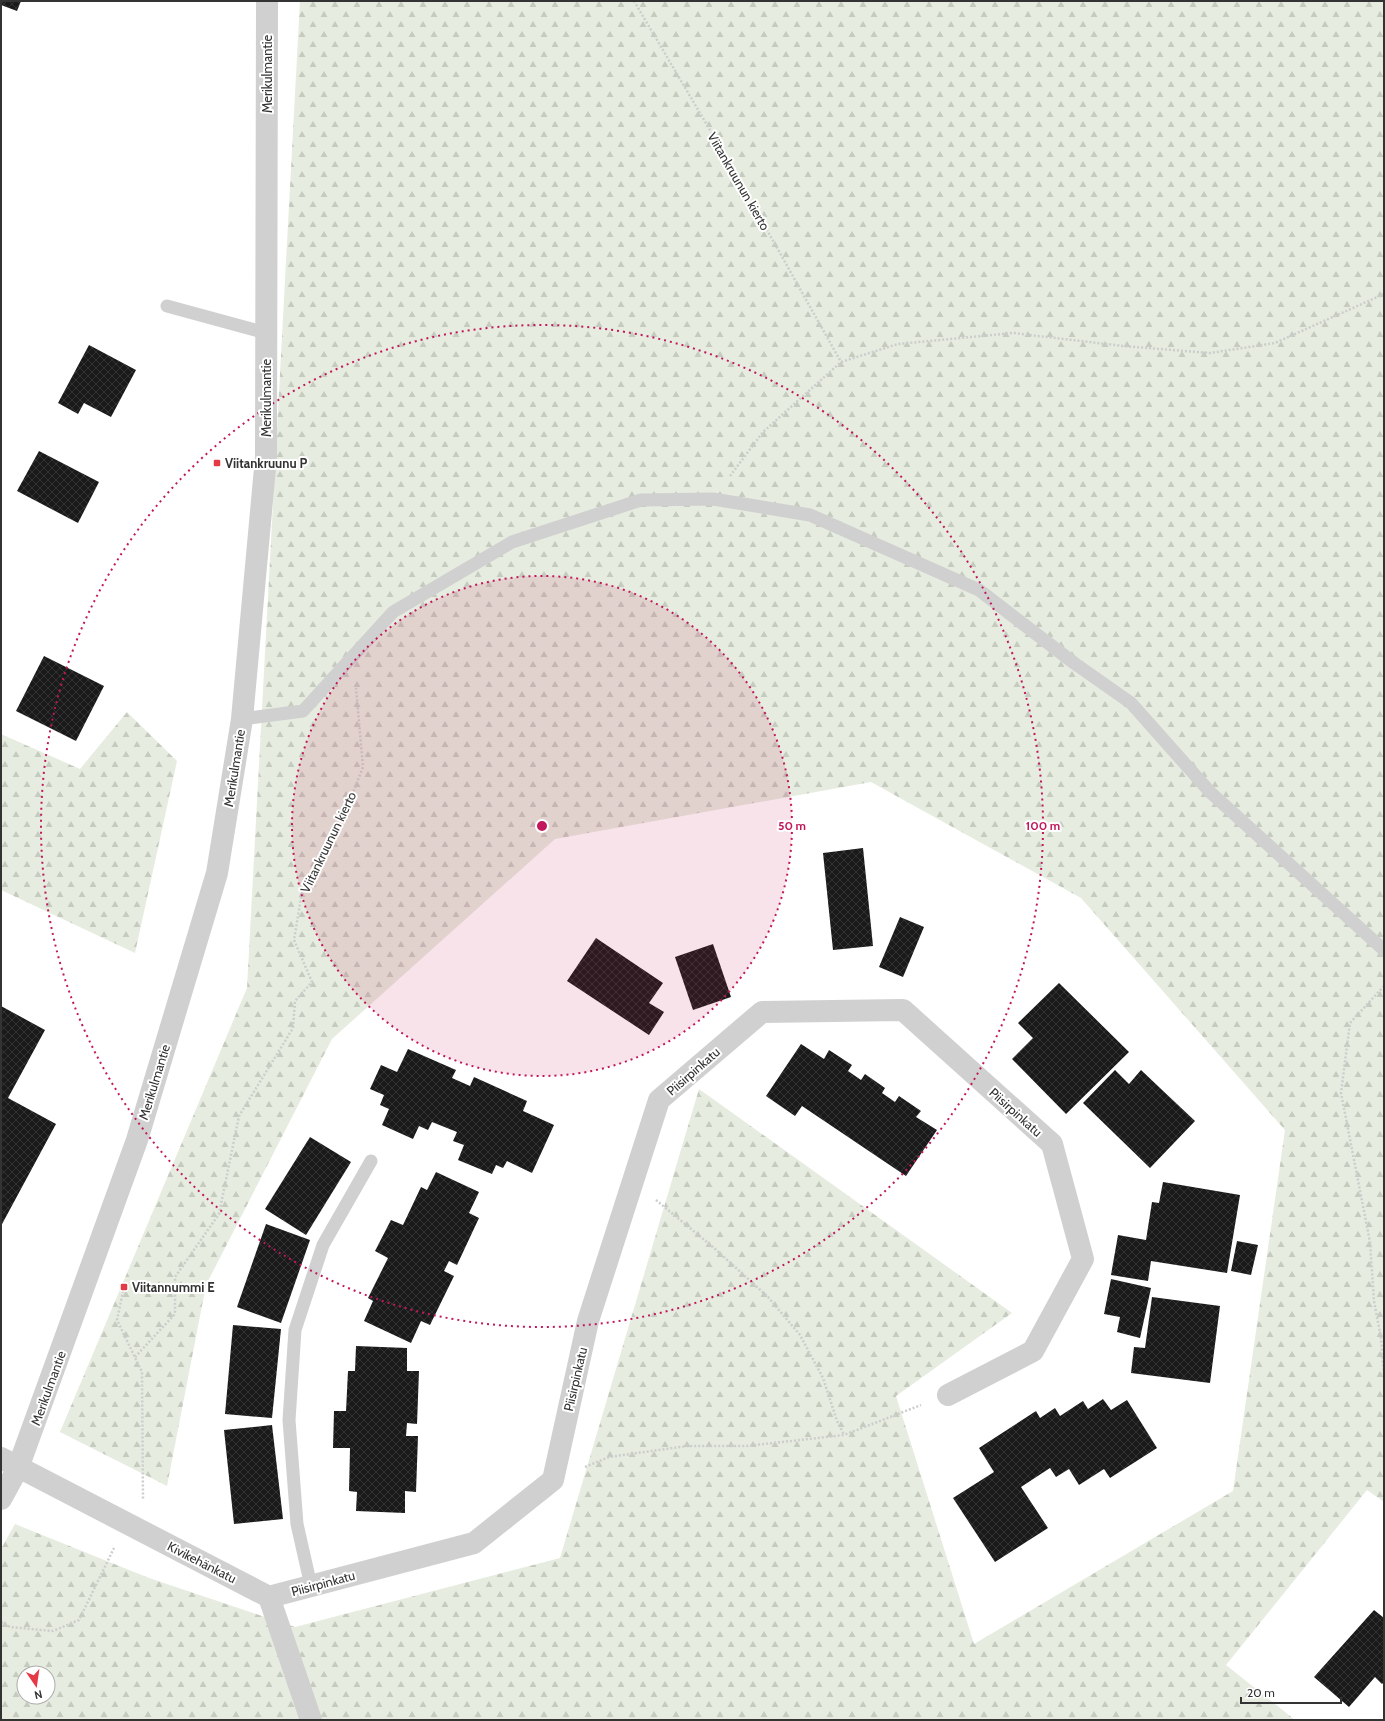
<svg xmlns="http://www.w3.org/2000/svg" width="1385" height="1721" font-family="Cabin,sans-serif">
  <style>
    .forest { fill: url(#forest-firs); fill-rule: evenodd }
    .building { fill: url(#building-cross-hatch) }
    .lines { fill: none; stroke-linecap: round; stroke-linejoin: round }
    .path { stroke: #cdcdcd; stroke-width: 2.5; stroke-dasharray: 2 2; stroke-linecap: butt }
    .service { stroke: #d0d0d0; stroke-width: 13 }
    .minor { stroke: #d0d0d0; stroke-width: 22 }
    .tertiary { stroke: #d0d0d0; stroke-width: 22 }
    .ring { fill: none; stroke: #c2185b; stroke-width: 2; stroke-dasharray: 2 4 }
    .poi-dot { fill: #e63946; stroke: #fff; stroke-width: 1.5 }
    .labels { text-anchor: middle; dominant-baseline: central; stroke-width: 4; stroke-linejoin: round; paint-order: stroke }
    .street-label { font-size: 13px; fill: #333; stroke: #fff }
    .poi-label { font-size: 13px; font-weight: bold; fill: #333; stroke: #fff; text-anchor: start }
    .centre { fill: #c2185b; stroke: #fff; stroke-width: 2 }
    .ring-label { font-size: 12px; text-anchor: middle; font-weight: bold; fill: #c2185b; stroke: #fff; stroke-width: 4; stroke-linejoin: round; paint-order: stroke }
  </style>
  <defs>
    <pattern id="forest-firs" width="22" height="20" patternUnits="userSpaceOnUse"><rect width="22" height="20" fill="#e6ecdf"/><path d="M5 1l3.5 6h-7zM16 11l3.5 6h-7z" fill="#c6cbc0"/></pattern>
    <pattern id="building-cross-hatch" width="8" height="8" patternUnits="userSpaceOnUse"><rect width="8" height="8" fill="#1a1a1a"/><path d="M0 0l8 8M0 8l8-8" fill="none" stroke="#333"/></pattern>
  </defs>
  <rect width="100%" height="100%" fill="#fff"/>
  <g class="forest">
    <path d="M300,1H1384V1502L1367,1490L1226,1665L1295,1720H1V1549L15,1524L149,1578L295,1627L560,1558L699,1089L1012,1313L896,1396L974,1644L1233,1491L1285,1130L1081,898L871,782L555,839L332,1039L206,1285L167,1486L60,1432L247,988ZM24,1673H48V1697H24Z"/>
    <path d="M127,712L177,761L135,953L1,890V734L80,769Z"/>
  </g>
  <g class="building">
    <path d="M1,1H21L17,11L1,5Z"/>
    <path d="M89,345L136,370L111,417L84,403L78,414L58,403Z"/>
    <path d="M39,451L99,482L78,523L17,491Z"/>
    <path d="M44,656L104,686L76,741L16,711Z"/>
    <path d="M863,848L873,946L833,950L823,853Z"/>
    <path d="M900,917L924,927L903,977L879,967Z"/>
    <path d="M596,938L663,983L649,1003L664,1012L649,1035L567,981Z"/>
    <path d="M713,944L731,997L693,1010L675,957Z"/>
    <path d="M1059,983L1129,1052L1066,1114L1012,1059L1033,1038L1018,1023Z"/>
    <path d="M1,1006L45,1030L8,1098L56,1124L1,1226Z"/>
    <path d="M801,1044L824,1059L829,1050L852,1065L848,1071L861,1080L865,1074L885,1088L882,1093L895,1102L899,1096L921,1111L916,1117L937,1130L906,1176L802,1106L795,1116L766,1096Z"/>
    <path d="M408,1049L456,1070L452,1078L470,1086L474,1077L527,1101L523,1111L554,1125L532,1173L507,1161L503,1168L496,1165L492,1174L458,1160L464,1145L453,1141L457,1132L432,1122L428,1130L419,1126L413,1139L382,1125L389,1109L380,1105L384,1095L370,1089L381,1065L397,1072Z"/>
    <path d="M1115,1070L1129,1084L1141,1070L1195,1121L1150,1168L1083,1103Z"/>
    <path d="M310,1137L351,1162L306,1235L265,1209Z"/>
    <path d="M436,1172L479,1192L469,1213L479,1218L457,1265L449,1261L444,1271L454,1276L430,1325L421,1321L411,1343L364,1321L373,1301L368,1298L388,1258L375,1251L391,1220L403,1225L421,1187L427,1190Z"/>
    <path d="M1163,1182L1240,1195L1227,1273L1151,1261L1148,1281L1111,1275L1118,1235L1146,1240L1152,1202L1159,1203Z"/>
    <path d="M266,1224L310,1240L281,1323L237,1307Z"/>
    <path d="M1237,1241L1258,1245L1251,1275L1231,1271Z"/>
    <path d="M1111,1279L1151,1288L1140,1338L1117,1332L1120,1317L1104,1314Z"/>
    <path d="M1152,1297L1220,1306L1210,1383L1131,1373L1134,1347L1145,1348Z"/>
    <path d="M233,1325L281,1329L272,1418L225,1414Z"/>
    <path d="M356,1346L407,1348V1371H419L417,1424L407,1423L406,1436H418L416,1492L405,1491V1513L356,1511L357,1492L349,1491L350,1448H333L334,1411H346L348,1371H355Z"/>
    <path d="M1103,1399L1111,1410L1127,1400L1157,1448L1110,1478L1104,1469L1079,1485L1069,1469L1056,1477L1050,1468L1021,1487L1048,1528L995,1562L953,1498L994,1472L979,1448L1036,1411L1040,1418L1055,1408L1060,1416L1083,1401L1088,1409Z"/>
    <path d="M272,1425L283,1519L234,1524L224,1430Z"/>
    <path d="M1374,1610L1384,1618V1682L1382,1684L1375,1677L1349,1707L1314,1677Z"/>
  </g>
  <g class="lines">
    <g class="path">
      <path d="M634,1L730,164L841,362"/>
      <path d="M730,476L763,432L841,362L898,344L1013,333L1123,346L1210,353L1275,343L1384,294"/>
      <path d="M1384,986L1350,1023L1341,1093L1370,1242L1374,1301L1381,1338L1384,1376"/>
      <path d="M656,1200L714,1248L768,1297L800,1335L823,1378L837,1421L844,1435"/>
      <path d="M124,1287L117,1320L142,1372L143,1499"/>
      <path d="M135,1357L175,1314V1277L219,1214L239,1116L293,1028L295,1001L312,982L294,940L302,892L342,821L363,767L356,688"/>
      <path d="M585,1467L609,1457L687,1446H747L844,1435L921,1405"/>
      <path d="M1,1622L10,1627L53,1631L79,1620L114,1548"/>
    </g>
    <g class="service">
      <path d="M167,306L266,333"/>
      <path d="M242,719L303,711L393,612L512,542L641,500L713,499L810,515L979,590L1074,663L1131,703L1210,792L1384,950"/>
      <path d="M311,1586L297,1524L289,1420L295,1330L323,1245L371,1161"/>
    </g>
    <g class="minor">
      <path d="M1,1458L269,1597L311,1720"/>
      <path d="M269,1597L474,1543L553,1480L588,1321L659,1100L762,1012L903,1010L1052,1144L1083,1259L1033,1351L948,1395"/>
    </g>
    <path class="tertiary" d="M1,1499L18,1468L137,1140L217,873L242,719L266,457L267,1"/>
  </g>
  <circle cx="542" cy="826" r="250" fill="#c2185b" fill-opacity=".12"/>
  <g class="ring">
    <circle cx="542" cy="826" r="250"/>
    <circle cx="542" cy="826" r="501"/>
  </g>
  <g class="poi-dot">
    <rect x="213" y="459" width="8" height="8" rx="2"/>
    <rect x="120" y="1283" width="8" height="8" rx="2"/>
  </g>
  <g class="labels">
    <g class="street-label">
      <text transform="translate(267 74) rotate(-90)">Merikulmantie</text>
      <text transform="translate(739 181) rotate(60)">Viitankruunun kierto</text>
      <text transform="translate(266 398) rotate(-90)">Merikulmantie</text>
      <text transform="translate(234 768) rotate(-81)">Merikulmantie</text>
      <text transform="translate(328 842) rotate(-64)">Viitankruunun kierto</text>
      <text transform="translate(693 1071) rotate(-41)">Piisirpinkatu</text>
      <text transform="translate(154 1082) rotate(-73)">Merikulmantie</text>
      <text transform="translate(1016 1112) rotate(42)">Piisirpinkatu</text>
      <text transform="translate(575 1379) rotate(-77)">Piisirpinkatu</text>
      <text transform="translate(48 1388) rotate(-70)">Merikulmantie</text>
      <text transform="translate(202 1562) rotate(27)">Kivikehänkatu</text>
      <text transform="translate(323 1583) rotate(-15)">Piisirpinkatu</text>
    </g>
    <g class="poi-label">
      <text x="225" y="463">Viitankruunu P</text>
      <text x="132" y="1287">Viitannummi E</text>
    </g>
  </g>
  <circle cx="542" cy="826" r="6" class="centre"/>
  <g class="ring-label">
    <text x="792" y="830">50 m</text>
    <text x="1043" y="830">100 m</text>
  </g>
  <rect width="1385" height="1721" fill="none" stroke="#333333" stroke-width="4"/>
  <g transform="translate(36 1685) rotate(167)"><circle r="19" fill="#ffffff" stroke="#adadad"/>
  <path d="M0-3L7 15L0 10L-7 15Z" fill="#e63946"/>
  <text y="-6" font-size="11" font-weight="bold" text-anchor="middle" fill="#333333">N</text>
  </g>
  <path d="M1241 1697v6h100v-6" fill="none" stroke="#333333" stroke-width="2"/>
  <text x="1247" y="1697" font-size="12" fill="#333333" stroke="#ffffff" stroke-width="3" paint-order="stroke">20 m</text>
</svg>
